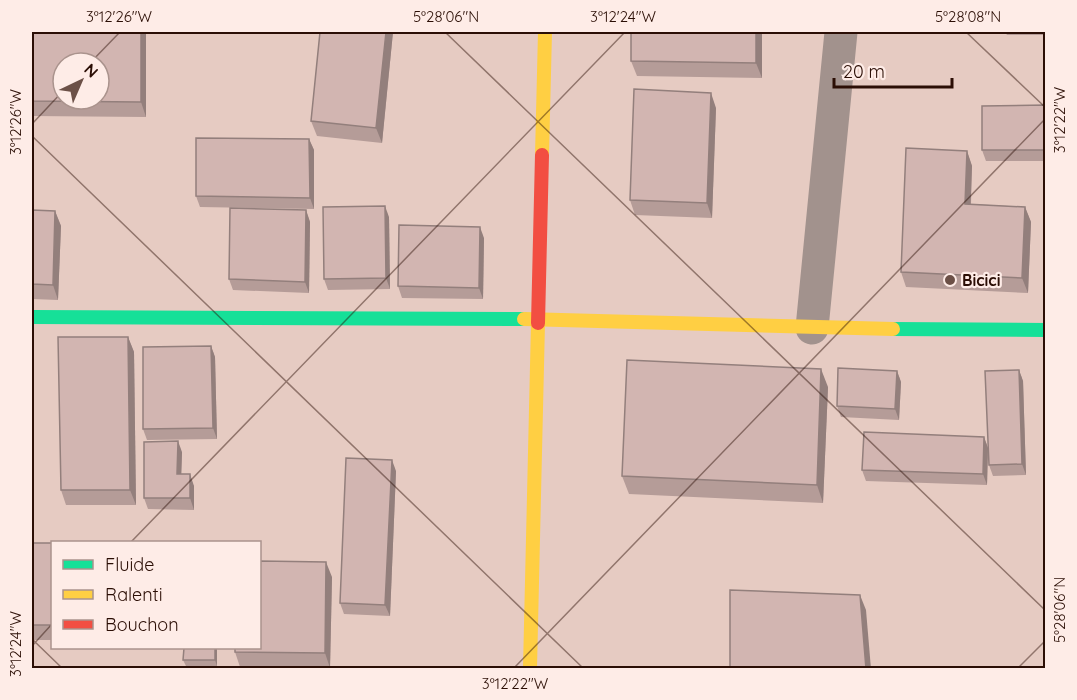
<svg xmlns="http://www.w3.org/2000/svg" width="1077" height="700" font-family="Quicksand,sans-serif">
  <style>
    .lines { fill: none; stroke-linecap: round; stroke-linejoin: round }
    .street { stroke: #a2928d; stroke-width: 33 }
    .fast { stroke: #16e098; stroke-width: 14 }
    .slow { stroke: #ffcf43; stroke-width: 14 }
    .jam { stroke: #f24e42; stroke-width: 14 }
    .wall { fill: #b59c98 }
    .shaded-wall { fill: #937f7c }
    .building { fill: #d2b5b1; stroke: #937f7c; stroke-width: 1.5; fill-rule: evenodd }
    .ticks { fill: none; stroke: #2b0e05; stroke-width: 1.5; stroke-opacity: 0.45 }
    .poi-dot { fill: #6c5047; stroke: #feece7; stroke-width: 2 }
    .labels { text-anchor: middle; dominant-baseline: central; stroke-width: 4.5; stroke-linejoin: round; paint-order: stroke }
    .poi-label { font-size: 16px; font-weight: bold; fill: #2b0e05; stroke: #feece7; text-anchor: start }
    .neatline { fill: none; stroke: #2b0e05; stroke-width: 2 }
    .ticks-label { font-size: 15px; text-anchor: middle; fill: #2b0e05 }
  </style>
  <rect width="100%" height="100%" fill="#e6cbc2"/>
  <g class="lines">
    <path class="street" d="M812,328L841,32"/>
    <g class="fast">
      <path d="M32,317L524,319"/>
      <path d="M893,329L1046,330"/>
    </g>
    <g class="slow">
      <path d="M542,155L545,32"/>
      <path d="M524,319L893,329"/>
      <path d="M530,668L538,323"/>
    </g>
    <path class="jam" d="M538,323L542,155"/>
  </g>
  <g class="wall">
    <path d="M32,32H146V117L32,116Z"/>
    <path d="M320,32H393L382,143L317,136L311,121Z"/>
    <path d="M631,32H762V78L637,76L631,61Z"/>
    <path d="M1005,32H1046V35H1007Z"/>
    <path d="M1046,105V161H986L982,150Z"/>
    <path d="M716,108L712,218L635,215L630,200Z"/>
    <path d="M309,139L314,150V209L200,207L196,196Z"/>
    <path d="M967,151L972,166L971,204L1025,207L1031,222L1028,293L906,287L901,272Z"/>
    <path d="M32,210L55,211L61,226L58,300L32,299Z"/>
    <path d="M306,210L310,222L309,293L233,290L229,279Z"/>
    <path d="M389,217L390,289L328,290L324,279Z"/>
    <path d="M484,238L483,299L402,298L398,286Z"/>
    <path d="M128,337L134,352L136,505H66L61,490Z"/>
    <path d="M211,346L215,357L217,439L147,440L143,429Z"/>
    <path d="M1019,370L1023,381L1026,475L993,476L989,465Z"/>
    <path d="M897,371L901,382L899,420L841,417L837,406Z"/>
    <path d="M828,387L823,503L629,494L622,476Z"/>
    <path d="M984,437L988,448L987,485L866,481L862,470Z"/>
    <path d="M182,452L181,474L194,486V510L148,509L144,498Z"/>
    <path d="M396,471L390,616L344,614L340,603Z"/>
    <rect x="32" y="543" width="20" height="97"/>
    <path d="M332,577L330,668L240,667L235,652Z"/>
    <path d="M184,648H217V666H186L183,660Z"/>
  </g>
  <g class="shaded-wall">
    <path d="M141,32H146V117L141,102Z"/>
    <path d="M386,32H393L382,143L376,128Z"/>
    <path d="M756,32H762V78L756,63Z"/>
    <path d="M711,93L716,108L712,218L707,203Z"/>
    <path d="M309,139L314,150V209L310,198Z"/>
    <path d="M967,151L972,166L970,219L965,204Z"/>
    <path d="M385,206L389,217L390,289L386,278Z"/>
    <path d="M1025,207L1031,222L1028,293L1022,278Z"/>
    <path d="M306,210L310,222L309,293L305,282Z"/>
    <path d="M55,211L61,226L58,300L53,285Z"/>
    <path d="M480,227L484,238L483,299L479,288Z"/>
    <path d="M128,337L134,352L136,505L130,490Z"/>
    <path d="M211,346L215,357L217,439L213,428Z"/>
    <path d="M821,369L828,387L823,503L817,485Z"/>
    <path d="M1019,370L1023,381L1026,475L1022,464Z"/>
    <path d="M897,371L901,382L899,420L895,409Z"/>
    <path d="M984,437L988,448L987,485L983,474Z"/>
    <path d="M178,441L182,452L181,485L177,474Z"/>
    <path d="M392,460L396,471L390,616L385,605Z"/>
    <path d="M190,474L194,486V510L190,498Z"/>
    <path d="M326,562L332,577L330,668L325,653Z"/>
    <path d="M860,595L866,610L871,669H866Z"/>
    <path d="M215,648H217V666L215,660Z"/>
  </g>
  <g class="building">
    <path d="M32,32H141V102L32,101ZM63,63H99V99H63Z"/>
    <path d="M320,32H386L376,128L311,121Z"/>
    <path d="M631,32H756V63L631,61Z"/>
    <path d="M634,89L711,93L707,203L630,200Z"/>
    <path d="M1046,105V150H982V106Z"/>
    <path d="M196,138L309,139L310,198L196,196Z"/>
    <path d="M906,148L967,151L965,204L1025,207L1022,278L901,272Z"/>
    <path d="M385,206L386,278L324,279L323,207Z"/>
    <path d="M230,208L306,210L305,282L229,279Z"/>
    <path d="M32,210L55,211L53,285L32,284Z"/>
    <path d="M399,225L480,227L479,288L398,286Z"/>
    <path d="M58,337H128L130,490H61Z"/>
    <path d="M211,346L213,428L143,429V347Z"/>
    <path d="M627,360L821,369L817,485L622,476Z"/>
    <path d="M838,368L897,371L895,409L837,406Z"/>
    <path d="M1019,370L1022,464L989,465L985,371Z"/>
    <path d="M864,432L984,437L983,474L862,470Z"/>
    <path d="M178,441L177,474H190V498H144V442Z"/>
    <path d="M346,458L392,460L385,605L340,603Z"/>
    <rect x="32" y="543" width="20" height="82"/>
    <path d="M260,561L326,562L325,653L235,652V648H260Z"/>
    <path d="M730,590L860,595L866,669L730,668Z"/>
    <path d="M184,648H215V660H183Z"/>
  </g>
  <path class="ticks" d="M445,32L1046,611M966,32L1046,108M90,63L120,32M32,124L63,91M32,136L583,668M131,542L625,32M32,639L62,668M32,646L52,624M514,668L1046,118M1018,668L1046,640"/>
  <circle class="poi-dot" cx="950" cy="280" r="6"/>
  <g class="labels">
    <g class="poi-label">
      <text x="962" y="280">Bicici</text>
    </g>
  </g>
  <rect width="1077" height="700" fill="none" stroke="#feece7" stroke-width="66"/>
  <rect x="51" y="541" width="210" height="108" fill="#feece7" stroke="#aa938d" stroke-width="1.5"/>
  <rect x="63" y="560" width="30" height="9" fill="#16e098" stroke="#aa938d" stroke-width="1.5"/>
  <text x="105" y="571" font-size="18" fill="#2b0e05">Fluide</text>
  <rect x="63" y="590" width="30" height="9" fill="#ffcf43" stroke="#aa938d" stroke-width="1.5"/>
  <text x="105" y="601" font-size="18" fill="#2b0e05">Ralenti</text>
  <rect x="63" y="620" width="30" height="9" fill="#f24e42" stroke="#aa938d" stroke-width="1.5"/>
  <text x="105" y="631" font-size="18" fill="#2b0e05">Bouchon</text>
  <g transform="translate(81 81) rotate(44)"><circle r="28" fill="#feece7" stroke="#aa938d" stroke-width="1.5"/>
  <path d="M0-4.5L10 22L0 15L-10 22Z" fill="#6c5047"/>
  <text y="-9" font-size="16" font-weight="bold" text-anchor="middle" fill="#2b0e05">N</text>
  </g>
  <path d="M834 78v9h118v-9" fill="none" stroke="#2b0e05" stroke-width="3"/>
  <text x="843" y="78" font-size="18" fill="#2b0e05" stroke="#feece7" stroke-width="4.5" paint-order="stroke">20 m</text>
  <rect x="33" y="33" width="1011" height="634" class="neatline"/>
  <g class="ticks-label">
    <text x="119" y="22">3°12'26"W</text>
    <text x="446" y="22">5°28'06"N</text>
    <text x="623" y="22">3°12'24"W</text>
    <text x="968" y="22">5°28'08"N</text>
    <text transform="translate(1060 120) rotate(-90)" y="5">3°12'22"W</text>
    <text transform="translate(16 122) rotate(-90)" y="5">3°12'26"W</text>
    <text transform="translate(1060 610) rotate(-90)" y="5">5°28'06"N</text>
    <text transform="translate(16 644) rotate(-90)" y="5">3°12'24"W</text>
    <text x="515" y="689">3°12'22"W</text>
  </g>
</svg>
